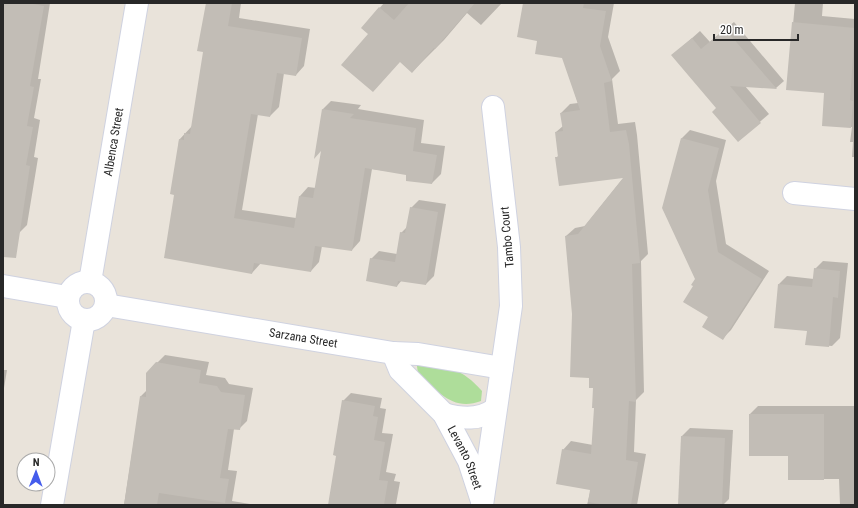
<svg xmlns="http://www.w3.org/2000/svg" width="858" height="508" font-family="'Roboto Condensed',sans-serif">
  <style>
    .green { fill: #aedd9a }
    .shadow { fill: #0003 }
    .building { fill: #c2bdb6 }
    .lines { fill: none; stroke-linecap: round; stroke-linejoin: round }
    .street-casing { stroke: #cfd2e0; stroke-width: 24 }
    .street { stroke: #fff; stroke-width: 22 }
    .labels { text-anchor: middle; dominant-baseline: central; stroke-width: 3; stroke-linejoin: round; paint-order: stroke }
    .street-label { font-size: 12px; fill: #282828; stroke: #fff }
  </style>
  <rect width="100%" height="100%" fill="#e9e3da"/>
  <path class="green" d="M421,363C449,368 462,368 482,391L481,401C453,412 438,391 418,374L417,366Z"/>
  <g class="shadow">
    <path d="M3,3H50L38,79H41L34,118L40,120L34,157L38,158L27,225L19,233L3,230Z"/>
    <path d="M207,3H241L239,18L310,29L304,66L296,75L284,73L279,107L270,116L258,114L242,210L296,218L300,196L308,187L316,188L322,149L323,109L331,101L361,105L358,109L424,120L421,143L445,146L441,174L432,183L408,174L372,169L360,241L352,250L322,246L319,262L311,271L261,263L252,273L175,194L179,140L192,126L204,52Z"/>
    <path d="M384,3H502L481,25L467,13L444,40L412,72L362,28Z"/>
    <path d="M524,3H614L608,37L620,71L612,79L618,124L635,122L637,135L648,254L641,261L644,392L636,400L634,452L646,454L637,505H587L591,489L563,450L571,441L593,445L595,407L594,388L573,314L566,236L575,228L585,226L625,176L556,158L559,155L556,132L563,126L561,113L570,104L578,103L563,57L538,40Z"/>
    <path d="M795,3H823L822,16L855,19V157H852L853,142H850L852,127L823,125L826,92L787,89Z"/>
    <path d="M734,22L784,81L776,88L745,86L769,114L738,141L717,108L673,55L700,31L710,42Z"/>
    <path d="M690,130L726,140L716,181L726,244L769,271L731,330L723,338L710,317L695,286L696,279L663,208L682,138Z"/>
    <path d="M419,200L446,204L434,276L426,284L402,280L397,286L371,259L379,251L397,254L401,233L408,226L411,208Z"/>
    <path d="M823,261L848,263L840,338L832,346L806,344L808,330L779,284L787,276L814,279L815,269Z"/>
    <path d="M165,355L209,362L206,375L225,378L229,384L253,388L247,421L239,429H234L228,470L237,471L232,501L256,505H124L141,396L147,390L157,363Z"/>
    <path d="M3,370H7L3,394Z"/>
    <path d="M351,393L382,398L380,408L386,409L382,433L393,434L386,472L396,474L394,481L400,482L396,504L400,505H329L337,455L343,401Z"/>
    <path d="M758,406H855V505H840L839,479H789V455L750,414Z"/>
    <path d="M690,428L733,430L729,499L723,505H686L682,436Z"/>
  </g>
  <g class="building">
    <path d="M3,3H28L44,6L30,86L34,87L27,126L33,127L26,165L30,166L16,258L3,257Z"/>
    <path d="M206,3H232L228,26L302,38L296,76L277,73L270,117L251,114L234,218L294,228L299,196L313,198L321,151L314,159L322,109L354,114L350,118L416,128L413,151L437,155L432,184L406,181V175L365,168L352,251L315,246L311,272L254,263L252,274L164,258L174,195L170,194L179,139L184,140V133L190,134L203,52L197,51Z"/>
    <path d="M409,3H475L435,49L434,48L412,73L400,62L373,92L341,65L368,34L361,28L379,7L394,20Z"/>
    <path d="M523,3H584L583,8L606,11L600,46L612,81L604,83L610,132L626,130L629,144L640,263L632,264L636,402L629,401L626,460L638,462L631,505H605L588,502L590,490L556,484L562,449L591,454L594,408H592L593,388H589V378L570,377L572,314L565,236L578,234L623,178L559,186L555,157H558L555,132L563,131L560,113L580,110L562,58L535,54L537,41L517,37Z"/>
    <path d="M792,22L855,28L850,100L853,101L851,128L822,126L824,93L786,90Z"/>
    <path d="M725,29L777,89L730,86L761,123L738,142L712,112L716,108L671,55L692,38L701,49Z"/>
    <path d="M681,138L719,148L708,190L718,252L762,279L723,340L702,327L708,317L683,302L693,286L691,285L695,279L662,208Z"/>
    <path d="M410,207L438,212L426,285L398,281L397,287L366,281L370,258L395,262L400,232L405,233Z"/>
    <path d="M814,268L840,271L838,298L833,297L829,347L805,345L807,331L774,328L778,284L812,287Z"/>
    <path d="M156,362L201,370L199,383L217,386L221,392L245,395L240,430L228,429L220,478L229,479L225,503L159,493L157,505H124L140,396L146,397V373Z"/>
    <path d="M342,400L375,406L373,416L378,417L374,440L385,442L379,480L388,481L384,505H328L336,456L333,455Z"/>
    <path d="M749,414H824V480H788V456H749Z"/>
    <path d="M681,436L725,438L722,505H678Z"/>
  </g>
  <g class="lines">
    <defs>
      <g id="street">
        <path d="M794,193L855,199"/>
        <circle cx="87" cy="301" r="19"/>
        <path id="s1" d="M90,282L137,3"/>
        <path d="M3,286L67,297"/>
        <path id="s2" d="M106,305L393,353L418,354L502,368"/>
        <path id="s3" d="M393,353L400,370L444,414L469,461L481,498"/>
        <path d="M444,414C461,419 481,420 495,409"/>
        <path d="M52,505L84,320"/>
        <path d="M482,505L511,306L509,247L493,107"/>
      </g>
    </defs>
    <use href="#street" class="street-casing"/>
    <use href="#street" class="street"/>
  </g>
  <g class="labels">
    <g class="street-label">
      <text stroke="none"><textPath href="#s1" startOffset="142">Albenca Street</textPath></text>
      <text transform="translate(507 237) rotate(-95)">Tambo Court</text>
      <text stroke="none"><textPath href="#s2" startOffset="200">Sarzana Street</textPath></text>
      <text stroke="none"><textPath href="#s3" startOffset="129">Levanto Street</textPath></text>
    </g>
  </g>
  <rect width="858" height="508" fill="none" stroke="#282828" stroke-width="8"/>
  <g transform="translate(36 472) rotate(1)"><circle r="19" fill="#ffffff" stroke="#a9a9a9"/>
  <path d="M0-3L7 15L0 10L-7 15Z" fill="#445cec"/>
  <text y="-6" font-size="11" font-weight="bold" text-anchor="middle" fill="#282828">N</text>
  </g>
  <path d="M714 34v6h84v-6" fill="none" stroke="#282828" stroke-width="2"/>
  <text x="720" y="34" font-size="12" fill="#282828" stroke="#ffffff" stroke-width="3" paint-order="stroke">20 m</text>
</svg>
